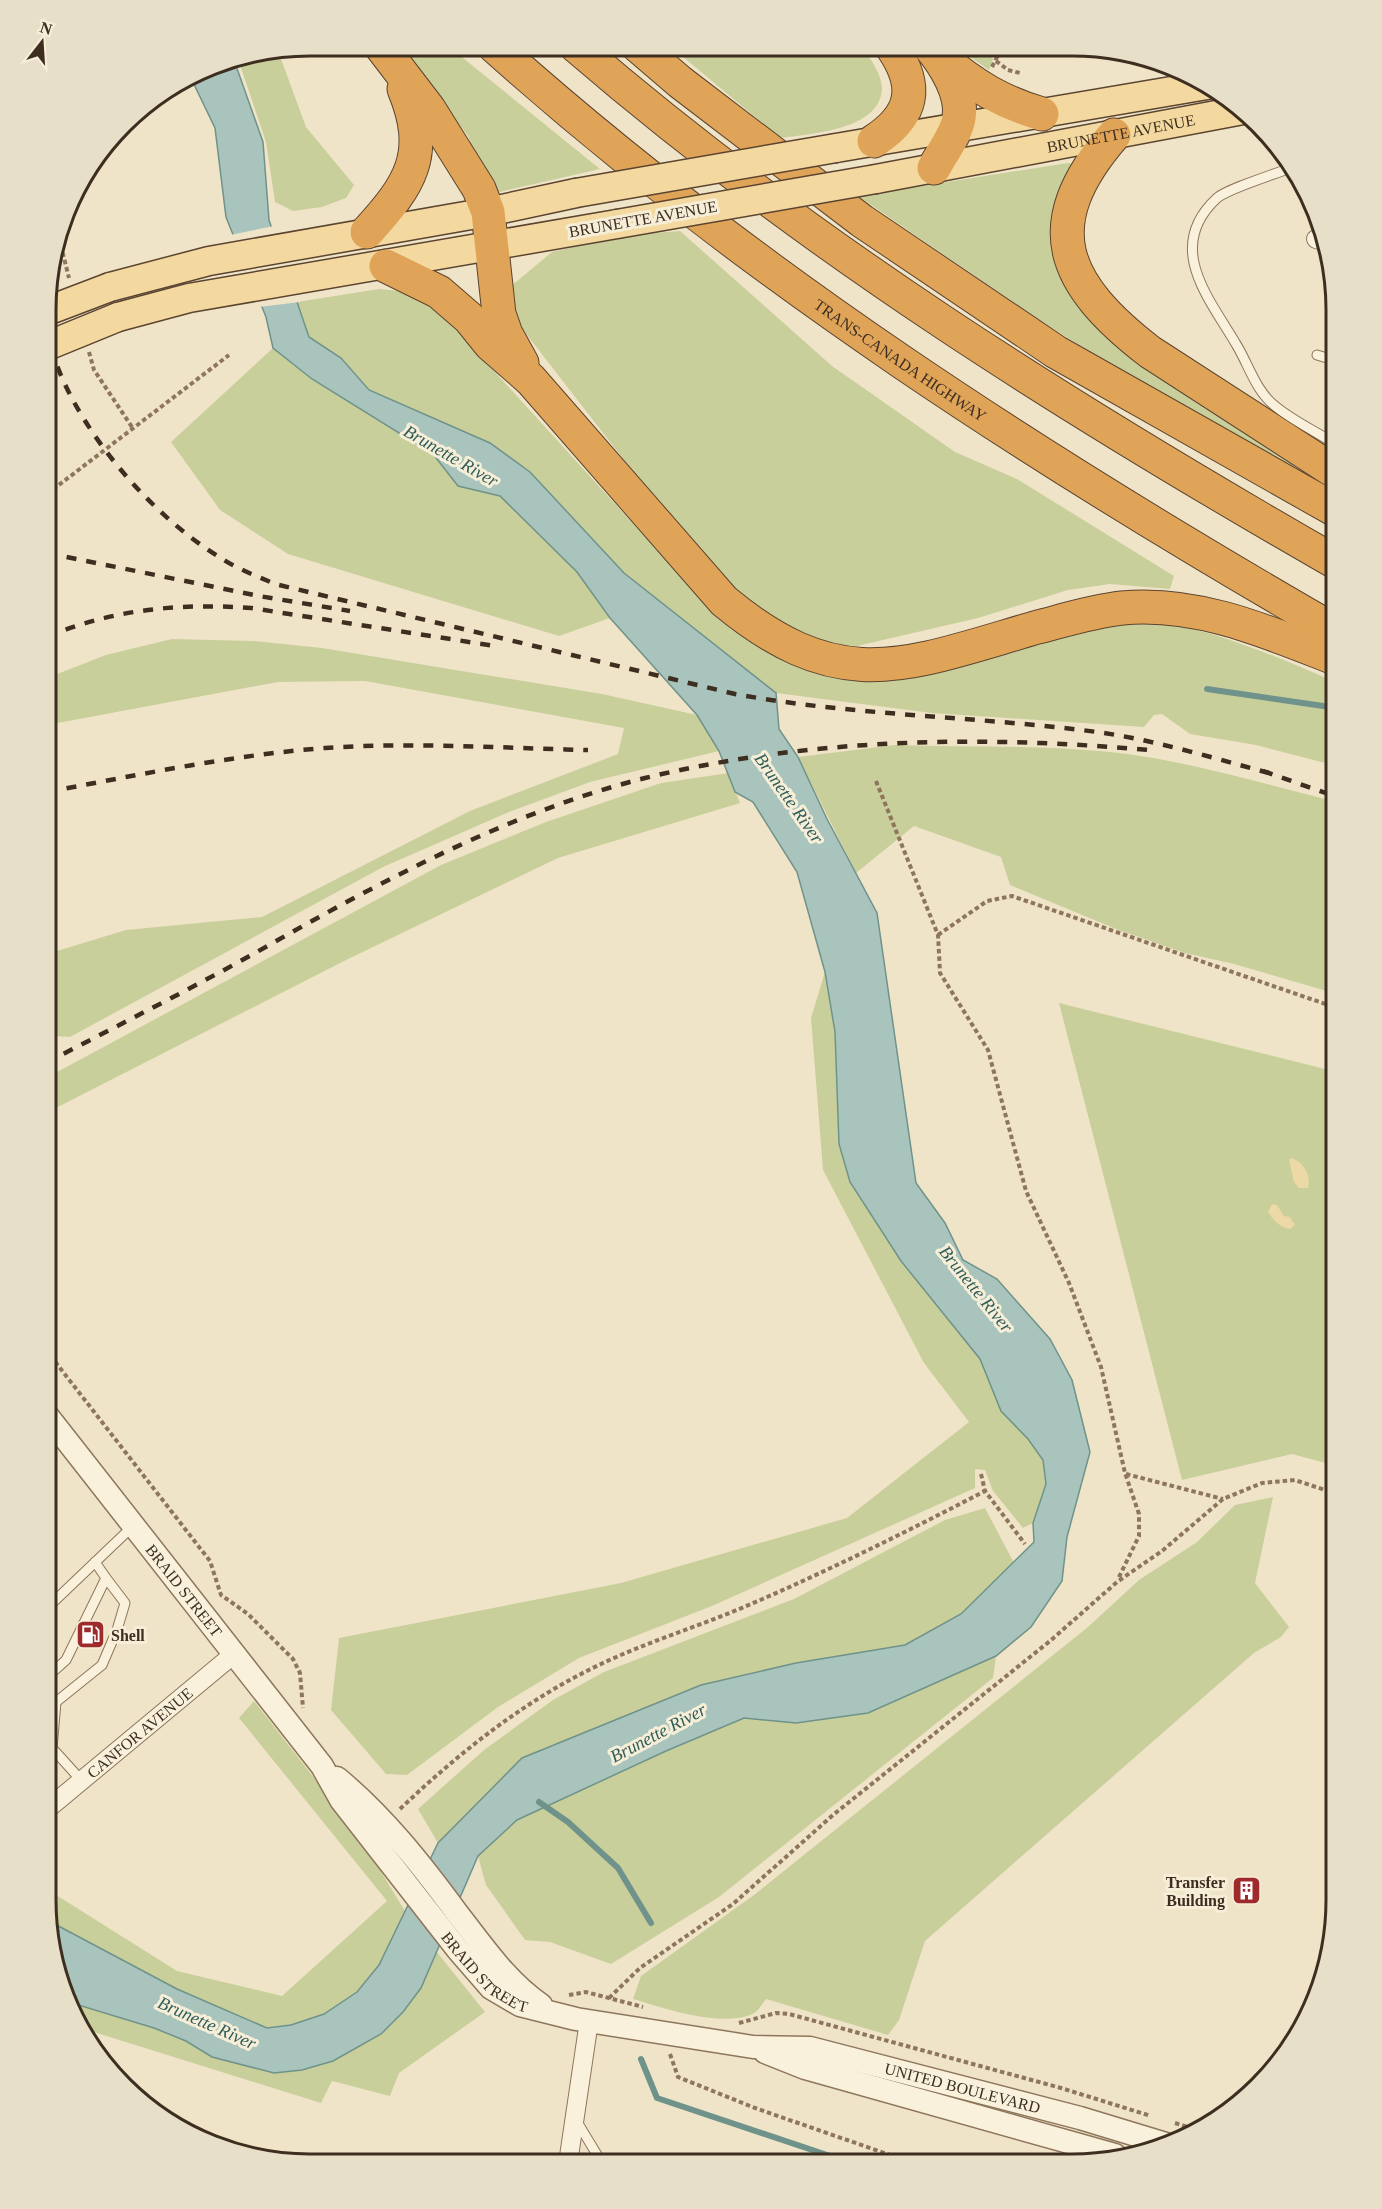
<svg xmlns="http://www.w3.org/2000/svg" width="1382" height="2209" font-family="'Times New Roman',serif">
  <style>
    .green { fill: #c9cf9b }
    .sand { fill: #ecd9a5 }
    .water { fill: #a9c4bc; stroke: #6f938a; stroke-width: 1.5 }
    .pier { fill: #f0e4c8 }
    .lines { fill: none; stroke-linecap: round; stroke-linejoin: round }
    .stream { stroke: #6f938a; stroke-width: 6 }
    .service-casing { stroke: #8d765c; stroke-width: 11 }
    .minor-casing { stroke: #8d765c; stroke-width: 20 }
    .tertiary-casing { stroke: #8d765c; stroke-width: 25 }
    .primary-casing { stroke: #5b4430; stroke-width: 31 }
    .motorway-casing { stroke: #5b4430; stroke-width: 35 }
    .path { stroke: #8d765c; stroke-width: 4; stroke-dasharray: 4.5 3; stroke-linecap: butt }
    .service { stroke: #faf1dc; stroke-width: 9 }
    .minor { stroke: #faf1dc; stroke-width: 18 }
    .tertiary { stroke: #faf1dc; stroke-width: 22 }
    .primary { stroke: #f3d9a0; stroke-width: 28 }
    .motorway { stroke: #e0a458; stroke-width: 33 }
    .rail { stroke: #3d2e20; stroke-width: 4.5; stroke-dasharray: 10 10; stroke-linecap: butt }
    .primary-bridge-casing { stroke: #5b4430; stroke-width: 31; stroke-linecap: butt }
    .primary-bridge { stroke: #f3d9a0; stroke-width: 28 }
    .labels { text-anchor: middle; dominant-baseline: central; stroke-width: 6; stroke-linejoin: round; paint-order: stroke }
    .street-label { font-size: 16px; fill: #3d2e20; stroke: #f7eed8 }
    .poi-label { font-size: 16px; font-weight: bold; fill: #3d2e20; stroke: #f7eed8; text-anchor: start }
    .water-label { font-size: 18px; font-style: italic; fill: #2f5d5a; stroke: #f7eed8 }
    .rim { fill: none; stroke: #3d2e20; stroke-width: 3 }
  </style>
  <rect width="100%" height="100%" fill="#f0e4c8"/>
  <g class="green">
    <path d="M402,45H447L600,169L499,192L492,183L484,181L468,136L424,80Z"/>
    <path d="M670,46L863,47C870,59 882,74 882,89C880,130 810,134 780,138Z"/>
    <path d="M956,47H981L993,59L989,70Z"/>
    <path d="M276,52L281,59L306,127L354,185L346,198L322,207L293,211L275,202L266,142L238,59Z"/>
    <path d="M1068,163L1073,164C1053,196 1053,213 1057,249L1292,463L1293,467L1101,359L1041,321L858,196Z"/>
    <path d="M680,231L832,366L955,452L1017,479L1174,576L1170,589L1110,584L1068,590L978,618L844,649L806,639L748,604L687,541L520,326L510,287L552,252L628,235Z"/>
    <path d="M379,289C409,291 419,296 443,315L688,584C720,616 751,646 793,664L1152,619C1217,632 1277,656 1337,683V766L1256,745L1190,734L1162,714L1154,715L1144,727L932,713L776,693L624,573L530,472L490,443L369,390L341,358L309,337L297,302Z"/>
    <path d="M273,348L312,379L433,454L458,486L500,496L577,572L610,618L559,636L288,554L220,510L171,442Z"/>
    <path d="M172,639L253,641L322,648L602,694L697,715L719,751L590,782L509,812L383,867L70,1037L54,1036L46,1048V958L57,951L126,930L262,917L470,811L618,754L624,728L365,681L278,682L47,725V678L106,655Z"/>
    <path d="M895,745C973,748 1051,744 1128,754C1199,764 1268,785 1337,802V994L1234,964L1185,953L1116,929L1010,885L1001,857L914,826L856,873L798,757Z"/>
    <path d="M729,773L740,803L558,858L344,961L46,1113V1078L441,865L546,822L661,783Z"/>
    <path d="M825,972L835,1032L901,1261L980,1359L1001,1411L1028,1439L1043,1460L1046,1484L1033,1523L1023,1528L993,1491L985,1470L975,1469V1488L712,1606L579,1658L498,1707L407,1775L386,1774L331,1710L339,1638L621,1583L847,1518L969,1422L924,1363L823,1170L811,1018Z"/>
    <path d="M1059,1003L1337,1072V1466L1292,1454L1182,1480Z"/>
    <path d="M1273,1497L1255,1583L1289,1627L1281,1637L1254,1653L925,1941L899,2020L888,2035L766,1999C762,2004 759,2010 754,2013C724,2029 663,2008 633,1999L641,1976L754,1895L1088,1627L1139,1580L1197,1542L1235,1505Z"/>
    <path d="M985,1508L1014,1563L961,1614L905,1645L796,1663L701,1685L574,1739L551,1745L522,1758L438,1843L418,1809L484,1750L553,1700L604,1672L794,1599L945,1520Z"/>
    <path d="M996,1656L993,1678L719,1897L611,1964L550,1942L525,1940L486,1885L478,1856L517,1820L666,1751L744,1718L796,1723L868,1713Z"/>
    <path d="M254,1701L358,1834L405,1911L379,1965L357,1992L324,2014L291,2025L267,2028L177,1989L55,1925L49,1921L45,1888L177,1971L282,1996L387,1901L239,1718Z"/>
    <path d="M436,1951L485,2012L399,2073L390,2096L332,2081L321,2103L81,2028L65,2001L154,2028L186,2041L212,2057L421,1988Z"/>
  </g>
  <g class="sand">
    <path d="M1292,1158C1304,1163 1311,1175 1308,1188H1299L1294,1182L1289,1160Z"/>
    <path d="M1272,1204L1277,1205L1284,1216L1290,1217L1295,1225L1290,1229C1280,1227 1274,1221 1268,1212Z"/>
  </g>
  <path class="water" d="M234,60L263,142L269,220L309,337L341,358L369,390L490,443L530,472L624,573L776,693L779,729L798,757L827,819L877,913L916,1183L945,1223L963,1260L997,1279L1050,1339L1072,1380L1090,1452L1067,1537L1062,1581L1031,1627L996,1656L868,1713L796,1723L744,1718L666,1751L517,1820L478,1856L421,1988L403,2012L381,2034L333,2061L302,2070L274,2073L212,2057L186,2041L154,2028L65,2001L49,1921L177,1989L267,2028L291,2025L324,2014L357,1992L379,1965L438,1843L522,1758L701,1685L796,1663L905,1645L961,1614L1034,1542L1033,1523L1046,1484L1043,1460L1028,1439L1001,1411L980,1359L901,1261L850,1182L839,1144L835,1032L825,972L797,872L753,802L735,792L719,751L697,715L610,618L577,572L500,496L458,486L433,454L312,379L273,348L266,317L226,217L215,128L190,76L209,65Z"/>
  <path class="pier" d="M274,226L300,302L259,307L230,235Z"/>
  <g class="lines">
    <g class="stream">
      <path d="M1207,689L1337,708"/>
      <path d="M539,1802L568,1822L618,1868L651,1923"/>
      <path d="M641,2059L657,2098L851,2163"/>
    </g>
    <defs>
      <g id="service">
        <path d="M1293,167C1276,174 1229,188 1217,198C1164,247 1209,298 1236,344C1249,365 1255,390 1275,406C1293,421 1317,432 1337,445"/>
        <path d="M1317,355L1337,361"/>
        <path d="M45,1610L133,1526"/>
        <path d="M45,1679L66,1660L106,1578L95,1562"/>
        <path d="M45,1687L56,1702L52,1748L81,1780"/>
        <path d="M56,1702L102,1665L117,1630L125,1603L106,1578"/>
        <path d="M576,2120L602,2163"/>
      </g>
      <g id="minor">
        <path d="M1316,239L1323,241"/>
        <path id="s1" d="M45,1811L234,1654"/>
        <path d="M568,2163L589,2021"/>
      </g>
      <g id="tertiary">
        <path id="s2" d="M46,1414L322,1766L341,1800L458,1950L491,1988L520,2005L576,2019L753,2047L810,2048L1080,2118L1169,2145"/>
        <path d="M337,1778C384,1817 421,1864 457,1913C483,1946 506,1981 541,2005"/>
        <path d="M765,2052L805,2068L1115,2155"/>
      </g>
      <g id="primary">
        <path d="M836,148L1207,85"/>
        <path id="s3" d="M876,179L1243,110"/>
        <path d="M110,287L209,261L488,212L576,193"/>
        <path d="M118,317L189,298L617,224"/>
      </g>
      <g id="motorway">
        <path d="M380,45L429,109L479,189L488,212L499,314L506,334L522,363"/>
        <path id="s4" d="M494,46C750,275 1040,461 1337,632"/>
        <path d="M576,46C809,247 1070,410 1337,563"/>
        <path d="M638,46L680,82L862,221L1056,352L1337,511"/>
        <path d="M930,47C945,65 963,94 959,118C956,135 942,153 934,168"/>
        <path d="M943,59C973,85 1003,103 1042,114"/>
        <path d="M1114,135C1035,226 1062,284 1150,352L1337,473"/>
        <path d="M874,141C914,115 919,86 892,47"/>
        <path d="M367,232C410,185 431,154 404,89"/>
        <path d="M386,266L439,292L469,318L490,344L531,380L724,601C841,698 906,665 1038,627C1065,620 1094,611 1122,608C1198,601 1268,632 1337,659"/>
      </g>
    </defs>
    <use href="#service" class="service-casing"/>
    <use href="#minor" class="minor-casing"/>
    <use href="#tertiary" class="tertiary-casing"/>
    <use href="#primary" class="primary-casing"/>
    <use href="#motorway" class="motorway-casing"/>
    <g class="path">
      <path d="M996,61L1008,70L1020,73"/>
      <path d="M992,67L997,57V47"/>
      <path d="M59,238L69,278"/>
      <path d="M89,352L94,370L132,427"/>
      <path d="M47,494L229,355"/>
      <path d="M876,781L938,935L940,973L988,1050L1026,1191L1069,1283L1101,1367L1125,1473L1139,1514V1536L1118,1579"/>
      <path d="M938,935L987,901L1012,896L1337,1008"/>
      <path d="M46,1350L210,1561L221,1595L248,1614L293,1659L300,1673L303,1708"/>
      <path d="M981,1474L985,1491L1025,1544"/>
      <path d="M1126,1474L1223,1499"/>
      <path d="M400,1809C460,1752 525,1700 601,1664C647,1642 697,1627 744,1607C826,1572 906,1532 985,1491"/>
      <path d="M569,1995L586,1992L643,2007"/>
      <path d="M609,1998L640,1968L733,1904L833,1815L1050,1641L1117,1582L1162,1551L1223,1499L1262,1483L1295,1480L1337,1494"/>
      <path d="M739,2023L776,2013L789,2014L1061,2088L1151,2116"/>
      <path d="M670,2054L678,2077L755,2108L916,2164"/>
      <path d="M1175,2123L1197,2130"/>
    </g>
    <use href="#service" class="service"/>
    <use href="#minor" class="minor"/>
    <use href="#tertiary" class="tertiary"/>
    <use href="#primary" class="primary"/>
    <use href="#motorway" class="motorway"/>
    <g class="rail">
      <path d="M47,328C51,341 53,356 58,368C86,440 156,519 221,558C237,569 257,576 275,584L735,694C855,716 976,716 1097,732C1155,740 1213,758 1269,773"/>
      <path d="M47,553L259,596L350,611"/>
      <path d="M47,637C112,609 181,603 251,608L495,646"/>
      <path d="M1263,771L1337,797"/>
      <path d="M47,792C138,775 232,755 325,748C412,742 500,748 588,750"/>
      <path d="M46,1063C126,1021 207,981 285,936C399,872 518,810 645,778C810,738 980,735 1148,750"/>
    </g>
    <defs>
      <g id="primary-bridge">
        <path d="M576,193L836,148"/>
        <path d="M617,224L876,179"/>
        <path d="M47,311L110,287"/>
        <path d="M47,346L118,317"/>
      </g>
    </defs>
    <use href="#primary-bridge" class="primary-bridge-casing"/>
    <use href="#primary-bridge" class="primary-bridge"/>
  </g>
  <defs>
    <symbol id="fuel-square" viewBox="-11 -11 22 22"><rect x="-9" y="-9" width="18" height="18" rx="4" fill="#9e2a2b" stroke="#f7eed8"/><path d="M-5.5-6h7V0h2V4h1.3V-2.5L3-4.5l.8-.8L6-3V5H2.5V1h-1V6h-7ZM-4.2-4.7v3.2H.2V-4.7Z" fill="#fff"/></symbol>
    <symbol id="building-square" viewBox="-11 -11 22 22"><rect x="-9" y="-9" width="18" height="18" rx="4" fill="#9e2a2b" stroke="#f7eed8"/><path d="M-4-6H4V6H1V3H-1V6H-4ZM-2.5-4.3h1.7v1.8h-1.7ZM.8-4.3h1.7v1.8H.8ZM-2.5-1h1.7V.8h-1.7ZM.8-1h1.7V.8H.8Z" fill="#fff"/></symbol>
  </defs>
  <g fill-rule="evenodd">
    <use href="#fuel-square" x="74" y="1618" width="33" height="33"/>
    <use href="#building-square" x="1230" y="1874" width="33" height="33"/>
  </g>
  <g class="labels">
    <g class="street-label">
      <text stroke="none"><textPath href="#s3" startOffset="249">BRUNETTE AVENUE</textPath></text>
      <text transform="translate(643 219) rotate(-10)">BRUNETTE AVENUE</text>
      <text stroke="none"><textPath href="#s4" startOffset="514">TRANS-CANADA HIGHWAY</textPath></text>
      <text stroke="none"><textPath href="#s2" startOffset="224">BRAID STREET</textPath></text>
      <text stroke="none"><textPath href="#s1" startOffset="123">CANFOR AVENUE</textPath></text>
      <text stroke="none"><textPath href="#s2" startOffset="712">BRAID STREET</textPath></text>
      <text stroke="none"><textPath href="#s2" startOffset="1212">UNITED BOULEVARD</textPath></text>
    </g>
    <g class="poi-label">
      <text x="111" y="1635">Shell</text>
      <text x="1225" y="1882" text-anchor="end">Transfer<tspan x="1225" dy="18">Building</tspan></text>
    </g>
    <g class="water-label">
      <text transform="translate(451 456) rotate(30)">Brunette River</text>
      <text transform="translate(789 798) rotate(55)">Brunette River</text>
      <text transform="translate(976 1289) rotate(51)">Brunette River</text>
      <text transform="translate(658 1733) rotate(-28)">Brunette River</text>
      <text transform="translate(207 2023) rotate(24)">Brunette River</text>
    </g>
  </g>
  <path d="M0 0H1382V2209H0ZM310 56H1072A254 254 0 0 1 1326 310V1900A254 254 0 0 1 1072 2154H310A254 254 0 0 1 56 1900V310A254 254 0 0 1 310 56Z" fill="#e8dfc9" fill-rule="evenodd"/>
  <path class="rim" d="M310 56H1072A254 254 0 0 1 1326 310V1900A254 254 0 0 1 1072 2154H310A254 254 0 0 1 56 1900V310A254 254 0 0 1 310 56Z"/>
  <g transform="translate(42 42) rotate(17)" stroke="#f7eed8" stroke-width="4.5" paint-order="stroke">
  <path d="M0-4.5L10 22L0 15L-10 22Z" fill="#3d2e20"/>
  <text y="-9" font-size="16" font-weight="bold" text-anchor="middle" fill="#3d2e20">N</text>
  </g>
</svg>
